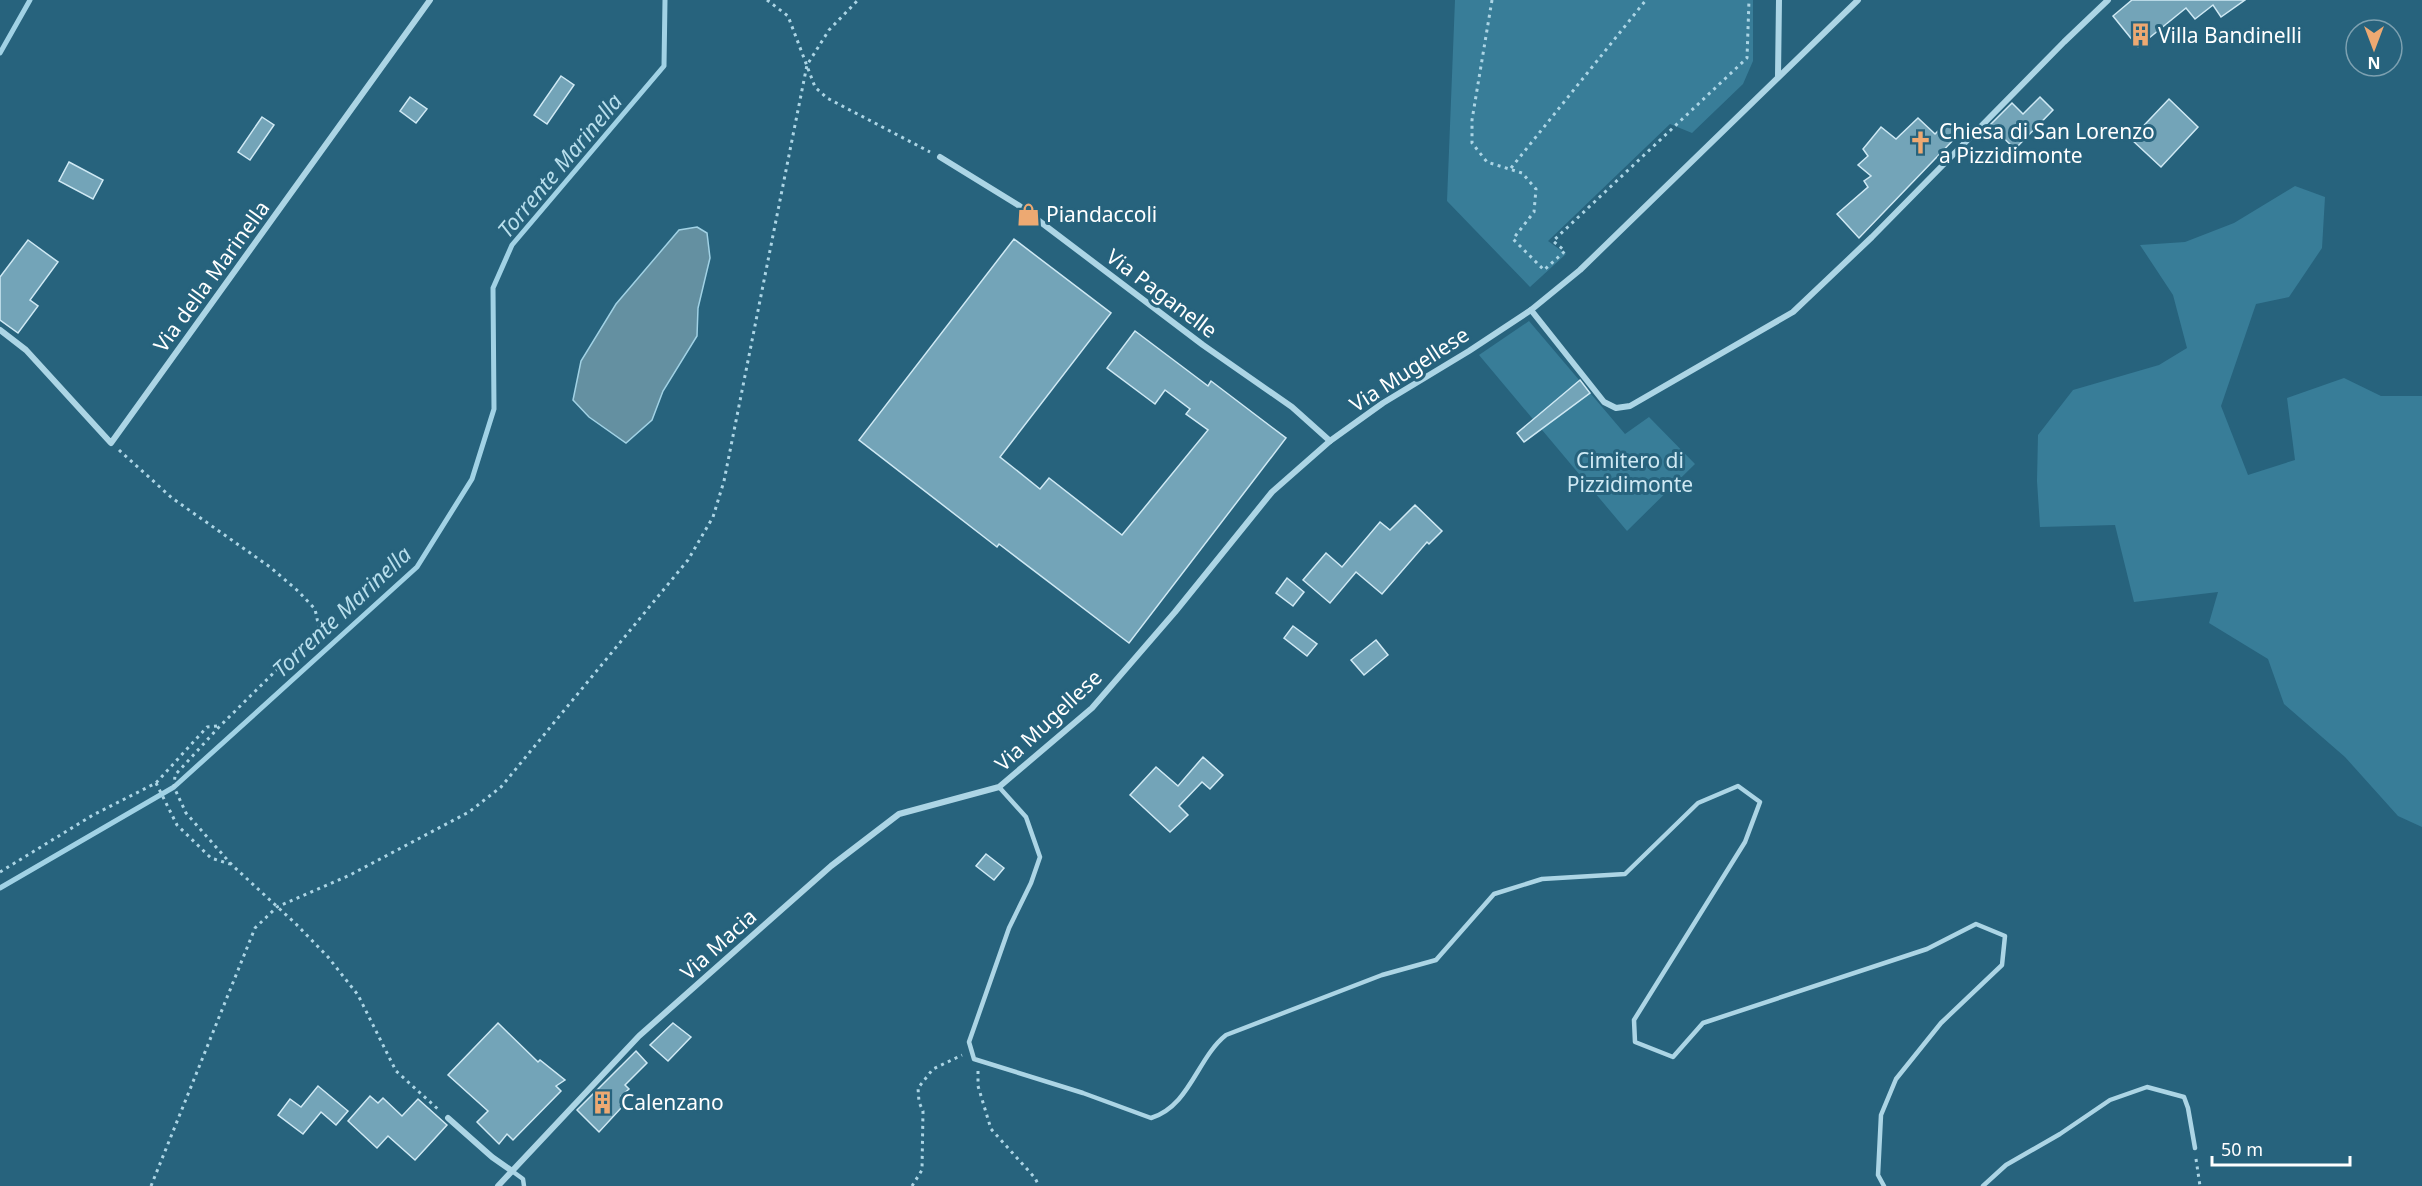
<svg xmlns="http://www.w3.org/2000/svg" width="2422" height="1186" font-family="'Noto Sans',sans-serif">
  <style>
    .green { fill: #387d98 }
    .water { fill: #6490a1; stroke: #a1d2e5; stroke-width: 1.5 }
    .lines { fill: none; stroke-linecap: round; stroke-linejoin: round }
    .stream { stroke: #a1d2e5; stroke-width: 5 }
    .building { fill: #73a4b8; stroke: #cfe9f4; stroke-width: 1.5 }
    .path { stroke: #acd5e5; stroke-width: 3; stroke-dasharray: 3 4.5; stroke-linecap: butt }
    .service { stroke: #acd5e5; stroke-width: 4.5 }
    .minor { stroke: #acd5e5; stroke-width: 6 }
    .labels { text-anchor: middle; dominant-baseline: central; stroke-width: 6; stroke-linejoin: round; paint-order: stroke }
    .poi-label { font-size: 21px; fill: #fff; stroke: #27637d; text-anchor: start }
    .street-label { font-size: 21px; fill: #fff; stroke: #27637d }
    .park-label { font-size: 21px; fill: #cfe9f4; stroke: #27637d }
    .water-label { font-size: 22px; font-style: italic; fill: #b7deec; stroke: #27637d }
  </style>
  <rect width="100%" height="100%" fill="#27637d"/>
  <g class="green">
    <path d="M1455,0H1753V61L1743,84L1692,133L1670,124L1548,241L1566,254L1530,287L1447,201Z"/>
    <path d="M2295,186L2325,197L2322,248L2289,297L2256,304L2221,406L2248,475L2295,460L2287,398L2344,378L2381,396H2422V827L2398,816L2345,757L2284,704L2268,659L2209,623L2218,592L2134,602L2115,525L2040,527L2037,481L2038,435L2073,390L2159,365L2187,348L2173,295L2140,245L2185,242L2234,223Z"/>
    <path d="M1529,321L1625,434L1649,417L1695,464L1627,531L1479,355Z"/>
  </g>
  <path class="water" d="M697,227L707,233L710,258L698,308L697,336L663,391L652,420L626,443L589,417L573,400L581,361L616,304L679,230Z"/>
  <g class="lines">
    <g class="stream">
      <path d="M0,53L30,0"/>
      <path d="M0,888L174,787L417,567L472,479L494,409L493,288L512,245L664,66L665,0"/>
    </g>
  </g>
  <g class="building">
    <path d="M2132,0H2245L2221,17L2213,5L2195,19L2186,8L2138,47L2113,16Z"/>
    <path d="M561,76L574,85L547,124L534,115Z"/>
    <path d="M410,97L427,109L416,123L400,111Z"/>
    <path d="M2040,97L2053,110L2015,149L1990,125L2012,103L2023,114Z"/>
    <path d="M2169,99L2198,127L2161,167L2131,139Z"/>
    <path d="M262,117L274,125L250,160L238,152Z"/>
    <path d="M1918,118L1935,134L1946,123L1958,135L1859,238L1837,214L1868,187L1864,181L1871,176L1858,165L1868,156L1863,149L1881,127L1896,139Z"/>
    <path d="M69,162L103,180L93,199L59,181Z"/>
    <path d="M1014,239L1111,313L1000,457L1040,489L1049,478L1122,535L1208,430L1186,414L1190,409L1165,390L1155,404L1107,368L1135,331L1208,386L1211,381L1286,438L1129,643L999,544L997,547L859,440Z"/>
    <path d="M28,240L58,262L30,300L38,306L18,333L0,320V277Z"/>
    <path d="M1580,380L1590,393L1524,442L1517,433Z"/>
    <path d="M1415,505L1442,531L1429,544L1427,542L1382,594L1356,572L1330,603L1303,580L1326,553L1342,567L1380,522L1390,530Z"/>
    <path d="M1287,578L1304,592L1293,606L1276,593Z"/>
    <path d="M1293,626L1317,644L1307,656L1284,638Z"/>
    <path d="M1376,640L1388,655L1364,675L1351,660Z"/>
    <path d="M1203,757L1223,775L1210,789L1202,782L1179,806L1188,815L1170,832L1130,795L1156,767L1178,786Z"/>
    <path d="M986,854L1004,868L994,880L976,866Z"/>
    <path d="M498,1023L538,1062L540,1060L565,1080L556,1086L561,1091L513,1140L507,1134L499,1144L477,1122L488,1111L448,1075Z"/>
    <path d="M673,1023L691,1037L668,1061L650,1045Z"/>
    <path d="M636,1051L647,1063L625,1085L629,1089L621,1096L624,1100L620,1104L622,1107L599,1132L577,1110Z"/>
    <path d="M318,1086L348,1111L336,1125L321,1112L303,1134L278,1115L290,1099L301,1107Z"/>
    <path d="M370,1096L378,1103L383,1098L402,1116L418,1099L447,1125L415,1160L388,1136L377,1148L348,1121Z"/>
  </g>
  <g class="lines">
    <g class="path">
      <path d="M767,0L788,16L815,87L827,98L930,152"/>
      <path d="M1492,0L1472,120V143L1487,162L1522,173L1536,189L1534,212L1513,239L1544,270L1565,251L1553,241L1747,58L1749,0"/>
      <path d="M1511,168L1646,0"/>
      <path d="M119,450L172,498L270,567L298,591L315,609L319,628L220,726L175,775L174,787L186,813L201,830L232,865L296,924L328,957L358,995L396,1071L440,1111"/>
      <path d="M156,783L177,825L211,858L230,864"/>
      <path d="M0,872L93,815L156,783L207,727L218,726"/>
      <path d="M978,1071V1086L991,1129L1035,1178L1039,1186"/>
      <path d="M2196,1159L2200,1186"/>
      <path d="M151,1186L255,928L277,907L350,875L469,812L501,787L688,560L713,517L724,481L807,65L829,30L858,0"/>
      <path d="M912,1186L922,1170L923,1111L919,1102L918,1088L933,1069L962,1055"/>
    </g>
    <g class="service">
      <path d="M999,787L1026,817L1040,857L1031,883L1009,928L969,1042L974,1059L1083,1093L1151,1118C1190,1106 1197,1058 1226,1035L1382,975L1436,960L1494,894L1542,879L1625,874L1698,803L1738,786L1760,802L1745,842L1634,1020L1635,1042L1673,1057L1703,1023L1927,949L1976,924L2005,936L2002,965L1941,1023L1896,1079L1881,1115L1878,1175L1884,1186"/>
      <path d="M512,1171L523,1179L524,1186"/>
      <path d="M1983,1186L2006,1165L2060,1134L2110,1100L2147,1087L2184,1097L2188,1108L2195,1148"/>
    </g>
    <g class="minor">
      <path d="M1778,76L1779,0"/>
      <path d="M940,157L1018,205L1203,345L1292,407L1330,441"/>
      <path d="M1531,310L1604,402L1616,408L1630,406L1793,312L1872,237L2064,42L2108,0"/>
      <path d="M0,330L26,350L111,443L430,0"/>
      <path d="M448,1118L492,1157L512,1171"/>
      <path d="M498,1186L639,1036L831,866L899,814L999,787L1092,708L1175,612L1272,492L1330,441L1383,403L1469,351L1531,310L1580,270L1858,0"/>
    </g>
  </g>
  <defs>
    <symbol id="building-bare" viewBox="-9 -9 18 18"><path d="M-4-6H4V6H1V3H-1V6H-4ZM-2.5-4.3h1.7v1.8h-1.7ZM.8-4.3h1.7v1.8H.8ZM-2.5-1h1.7V.8h-1.7ZM.8-1h1.7V.8H.8Z" fill="#eda972" stroke="#27637d" stroke-width="2.5" paint-order="stroke"/></symbol>
    <symbol id="church-bare" viewBox="-9 -9 18 18"><path d="M-1.2-6h2.4v3.5h3.3v2.4h-3.3V6h-2.4V-.1h-3.3v-2.4h3.3Z" fill="#eda972" stroke="#27637d" stroke-width="2.5" paint-order="stroke"/></symbol>
    <symbol id="shop-bare" viewBox="-9 -9 18 18"><path d="M-5-2.5h2.3a2.7 3.5 0 0 1 5.4 0H5L5.5 6h-11ZM-1.5-2.5h3a1.5 2.3 0 0 0-3 0Z" fill="#eda972" stroke="#27637d" stroke-width="2.5" paint-order="stroke"/></symbol>
  </defs>
  <g fill-rule="evenodd">
    <use href="#building-bare" x="2124" y="18" width="33" height="33"/>
    <use href="#church-bare" x="1904" y="126" width="33" height="33"/>
    <use href="#shop-bare" x="1012" y="198" width="33" height="33"/>
    <use href="#building-bare" x="586" y="1086" width="33" height="33"/>
  </g>
  <g class="labels">
    <g class="poi-label">
      <text x="2158" y="35">Villa Bandinelli</text>
      <text x="1939" y="131">Chiesa di San Lorenzo<tspan x="1939" dy="24">a Pizzidimonte</tspan></text>
      <text x="1046" y="214">Piandaccoli</text>
      <text x="621" y="1102">Calenzano</text>
    </g>
    <g class="street-label">
      <text transform="translate(211 276) rotate(-54)">Via della Marinella</text>
      <text transform="translate(1162 293) rotate(37)">Via Paganelle</text>
      <text transform="translate(1409 369) rotate(-33)">Via Mugellese</text>
      <text transform="translate(1048 720) rotate(-43)">Via Mugellese</text>
      <text transform="translate(718 944) rotate(-42)">Via Macia</text>
    </g>
    <g class="park-label">
      <text x="1630" y="460">Cimitero di<tspan x="1630" dy="24">Pizzidimonte</tspan></text>
    </g>
    <g class="water-label">
      <text transform="translate(559 165) rotate(-50)">Torrente Marinella</text>
      <text transform="translate(341 611) rotate(-43)">Torrente Marinella</text>
    </g>
  </g>
  <g transform="translate(2374 48) rotate(180)"><circle r="28" fill="#27637d" stroke="#7da1b1" stroke-width="1.5"/>
  <path d="M0-4.5L10 22L0 15L-10 22Z" fill="#eda972"/>
  <text y="-9" font-size="16" font-weight="bold" text-anchor="middle" fill="#ffffff">N</text>
  </g>
  <path d="M2212 1156v9h138v-9" fill="none" stroke="#ffffff" stroke-width="3"/>
  <text x="2221" y="1156" font-size="18" fill="#ffffff" stroke="#27637d" stroke-width="4.5" paint-order="stroke">50 m</text>
</svg>
